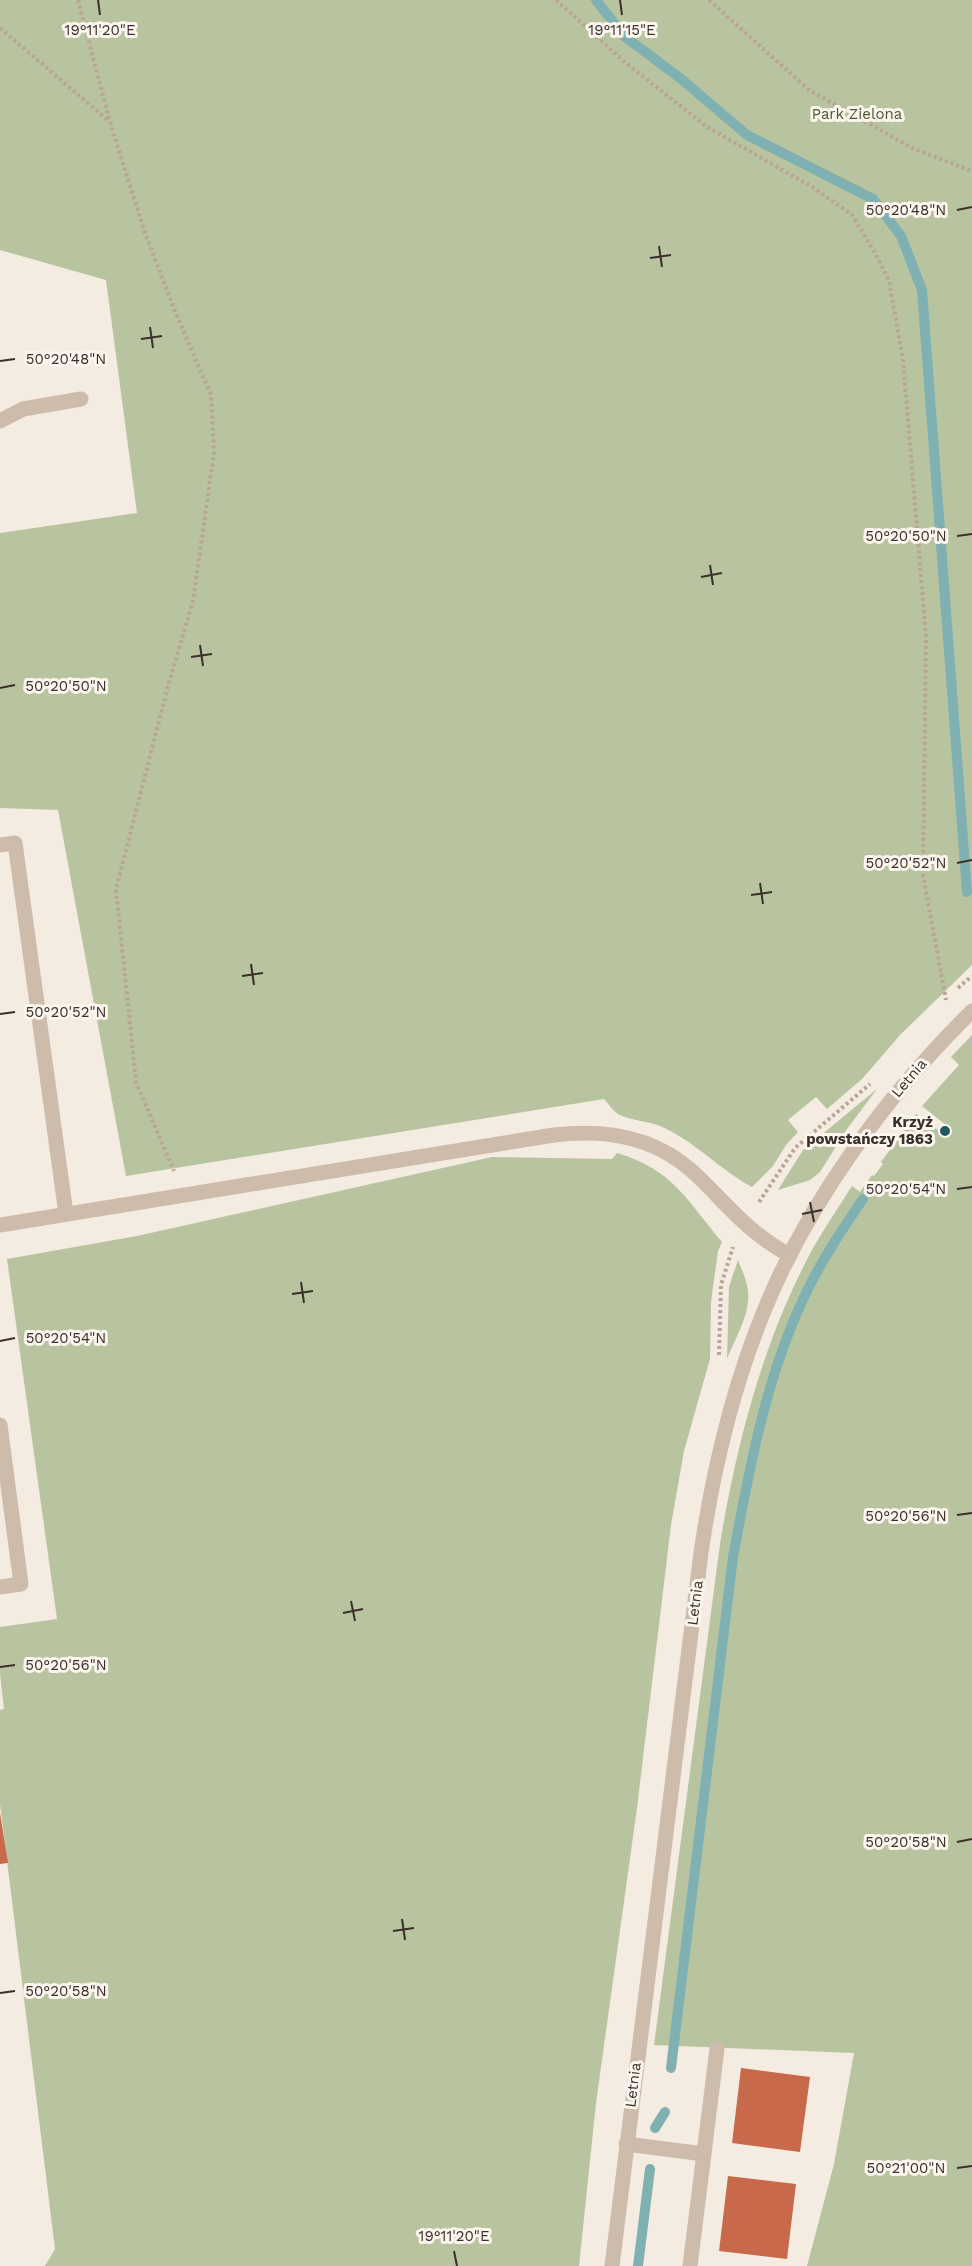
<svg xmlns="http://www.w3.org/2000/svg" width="972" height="2266" font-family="'Work Sans',sans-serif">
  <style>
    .green { fill: #b8c4a0 }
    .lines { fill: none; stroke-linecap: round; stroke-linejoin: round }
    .stream { stroke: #7fb0b2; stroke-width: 10 }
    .building { fill: #c8694b }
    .path { stroke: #b9a596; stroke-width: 4; stroke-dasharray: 3 3; stroke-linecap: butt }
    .lane { stroke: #cdbbac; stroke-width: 15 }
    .street { stroke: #cdbbac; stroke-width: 15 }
    .ticks { fill: none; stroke: #3b302b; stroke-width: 2 }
    .poi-dot { fill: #1f5a5e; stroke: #fbf5ee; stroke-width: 2 }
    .labels { text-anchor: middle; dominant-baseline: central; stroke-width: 6; stroke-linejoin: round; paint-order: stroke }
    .park-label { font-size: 15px; fill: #4a5a2e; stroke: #fbf5ee }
    .street-label { font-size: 15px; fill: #3b302b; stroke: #fbf5ee }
    .poi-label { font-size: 15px; font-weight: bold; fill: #3b302b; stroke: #fbf5ee; text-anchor: end }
    .ticks-label { font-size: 15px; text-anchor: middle; fill: #3b302b; stroke: #fbf5ee; stroke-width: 6; stroke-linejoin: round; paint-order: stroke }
  </style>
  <rect width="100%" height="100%" fill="#f4ebe1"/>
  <g class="green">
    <path d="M0,0H972V965L900,1035L863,1078L827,1109L816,1097L788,1120L798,1132L786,1145L773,1166L752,1187C720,1170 695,1141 660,1126C648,1121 633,1121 620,1115C614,1113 609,1104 604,1099L126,1176L58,810L0,808V533L137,513L106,280L0,250Z"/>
    <path d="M972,1035V2266H807L834,2164L854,2053L654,2045L720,1544C737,1441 763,1341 813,1248C825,1227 839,1207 852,1186L860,1192L872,1175L874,1176L883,1164L881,1162L916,1114L946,1136L951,1129L922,1106L959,1065L951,1057Z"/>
    <path d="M877,1089L847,1129L820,1172L810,1180L778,1190L803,1150Z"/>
    <path d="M617,1153C674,1170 687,1201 722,1242L718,1251L711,1302L710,1359L684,1451L671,1525L637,1808L596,2103L579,2266H45L55,2249L0,1804V1710L4,1709L0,1674V1627L57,1619L7,1259L137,1236L492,1157L612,1159Z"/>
    <path d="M738,1260C742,1270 747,1281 748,1291C751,1313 735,1339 727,1359L729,1287Z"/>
  </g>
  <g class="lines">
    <g class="stream">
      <path d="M596,0L624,36L680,78L747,135L873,199L901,236L922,290L967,892"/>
      <path d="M671,2068L733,1557C750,1465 767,1370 810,1285C825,1255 844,1227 863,1199"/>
      <path d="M655,2128L665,2112"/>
      <path d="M638,2266L650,2169"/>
    </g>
  </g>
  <g class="building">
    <path d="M0,1813L8,1863L0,1864Z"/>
    <path d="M741,2068L810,2077L800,2152L732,2143Z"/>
    <path d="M728,2176L796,2184L787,2259L719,2251Z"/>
  </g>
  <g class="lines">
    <g class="path">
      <path d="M78,0L110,122L145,233L175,311L211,395L214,453L193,601L168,686L116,889L136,1082L174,1171"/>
      <path d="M556,0L626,63L707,127L814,188L852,215L875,253L889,281L903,360L926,637L923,875L946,1000"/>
      <path d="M709,0L809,90L914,149L972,171"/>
      <path d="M0,28L109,121"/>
      <path d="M958,988L972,976"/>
      <path d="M759,1202L795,1148L870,1084"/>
      <path d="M719,1355L721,1285L733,1247"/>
    </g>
    <g class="lane">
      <path d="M0,421L23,409L81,399"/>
      <path d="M0,845L15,843L66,1214"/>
      <path d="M0,1225L554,1135C605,1129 653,1136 692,1171C726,1202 747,1233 790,1255"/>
      <path d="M0,1425L21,1584L0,1587"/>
      <path d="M626,2144L704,2154"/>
      <path d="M690,2266L717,2049"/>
    </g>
    <path class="street" d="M612,2266L701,1553C713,1470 732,1389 764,1311C809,1200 887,1095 972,1011"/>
  </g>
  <path class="ticks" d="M98,0L100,15M620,0L622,15M957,210L972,207M659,246L662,267M650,258L671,255M150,327L153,348M141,339L162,336M0,361L15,359M957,536L972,534M710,565L713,585M701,577L722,573M200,645L203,666M191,657L212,654M0,688L15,685M957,863L972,860M760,883L763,904M751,895L772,892M251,964L254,985M242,976L263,973M0,1014L15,1012M957,1189L972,1187M810,1202L814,1222M802,1214L822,1210M301,1282L304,1303M292,1294L313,1291M0,1341L15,1338M957,1515L972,1513M351,1601L355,1621M343,1613L363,1609M0,1667L15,1665M957,1842L972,1839M402,1919L405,1940M393,1931L414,1928M0,1993L15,1991M957,2168L972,2166M454,2251L457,2266"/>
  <circle class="poi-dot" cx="945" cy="1131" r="6"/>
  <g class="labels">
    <g class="park-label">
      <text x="857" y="114">Park Zielona</text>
    </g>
    <g class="street-label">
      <text transform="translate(909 1078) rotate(-50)">Letnia</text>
      <text transform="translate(695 1603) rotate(-83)">Letnia</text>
      <text transform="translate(633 2085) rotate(-83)">Letnia</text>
    </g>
    <g class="poi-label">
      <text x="933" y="1122">Krzyż<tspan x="933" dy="17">powstańczy 1863</tspan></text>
    </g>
  </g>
  <g class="ticks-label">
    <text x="100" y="35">19°11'20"E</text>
    <text x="622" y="35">19°11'15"E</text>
    <text x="906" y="215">50°20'48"N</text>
    <text x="66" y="364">50°20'48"N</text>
    <text x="906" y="541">50°20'50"N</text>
    <text x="66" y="691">50°20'50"N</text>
    <text x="906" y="868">50°20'52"N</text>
    <text x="66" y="1017">50°20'52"N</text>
    <text x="906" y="1194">50°20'54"N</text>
    <text x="66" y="1343">50°20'54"N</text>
    <text x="906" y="1521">50°20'56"N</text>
    <text x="66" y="1670">50°20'56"N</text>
    <text x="906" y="1847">50°20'58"N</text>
    <text x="66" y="1996">50°20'58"N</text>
    <text x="906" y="2173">50°21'00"N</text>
    <text x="454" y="2241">19°11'20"E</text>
  </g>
</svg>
